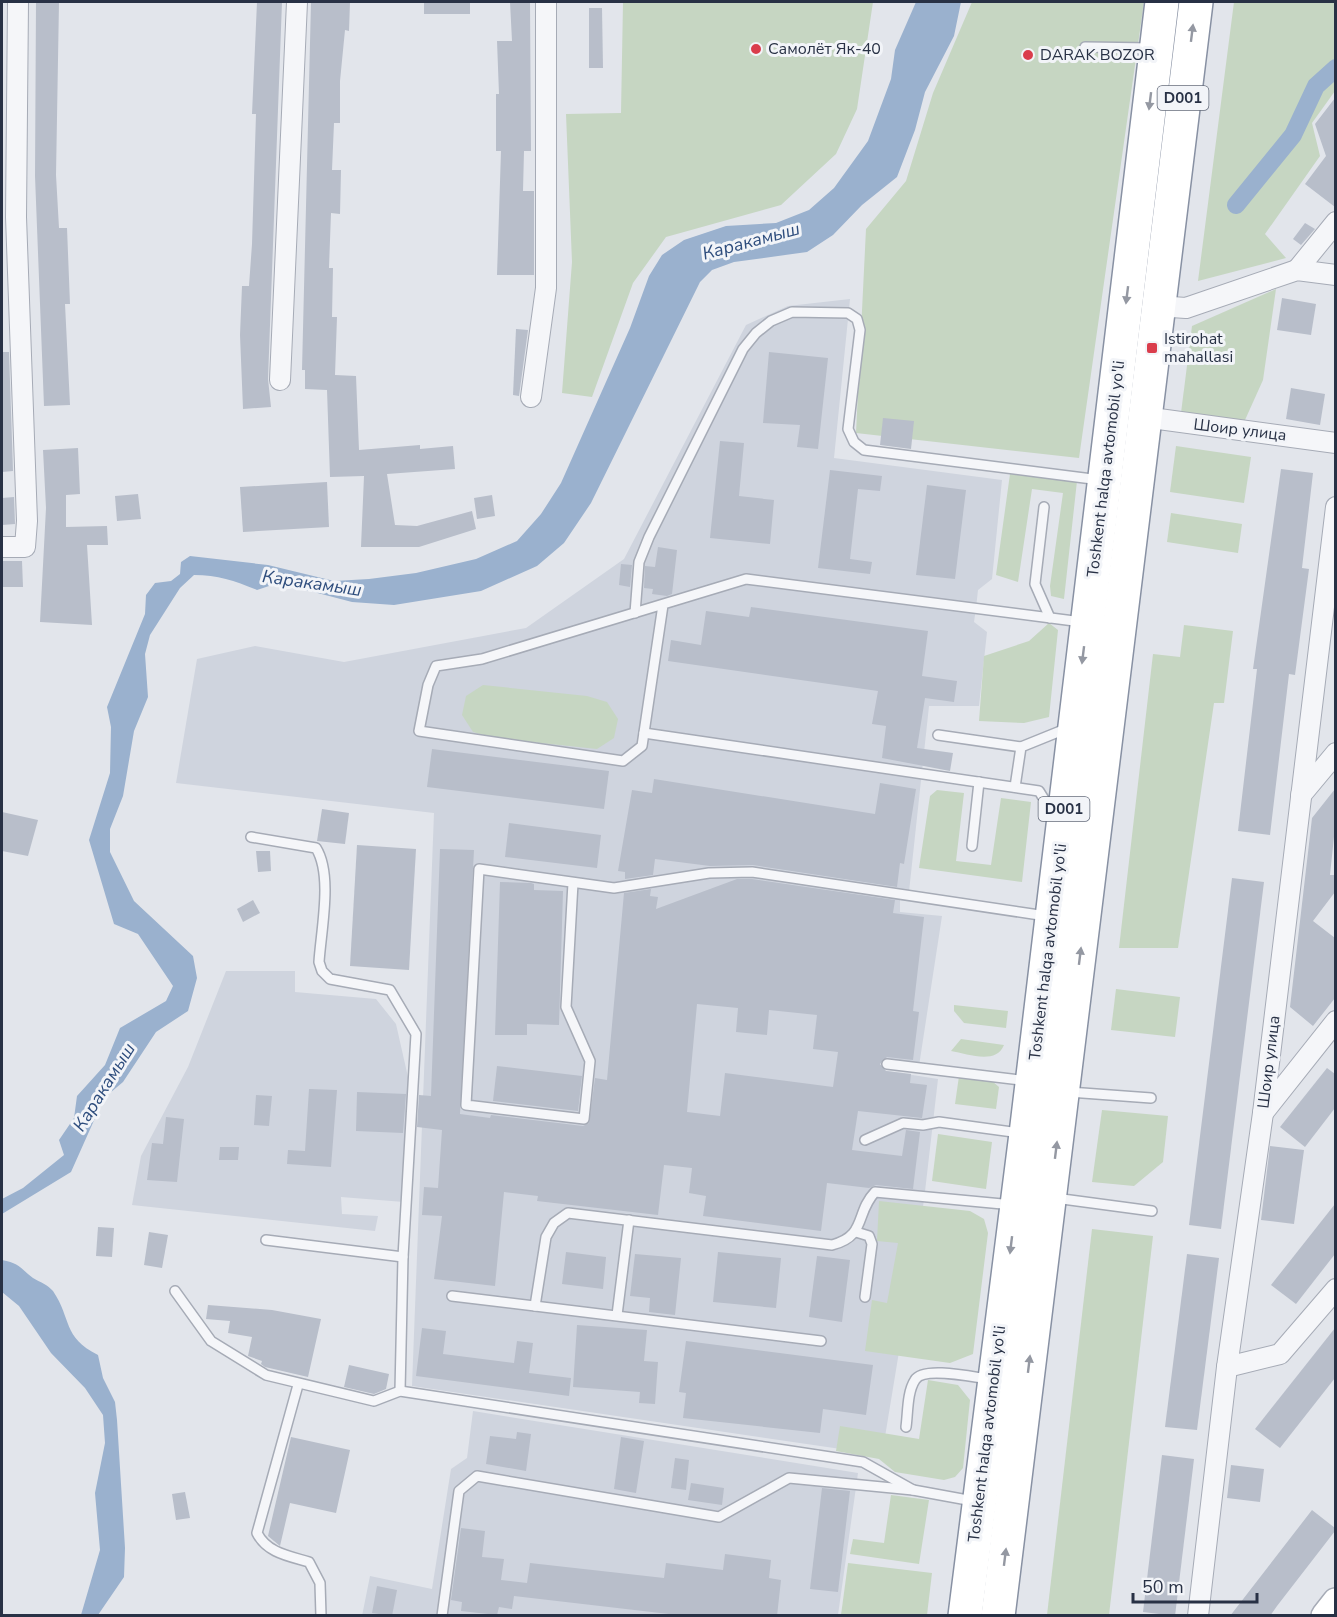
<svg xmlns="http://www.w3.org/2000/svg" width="1337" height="1617" font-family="'Nunito Sans',sans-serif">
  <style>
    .built { fill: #cfd4de }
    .green { fill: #c6d6c2 }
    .water { fill: #9ab1ce }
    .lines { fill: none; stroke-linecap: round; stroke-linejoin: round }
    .canal { stroke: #9ab1ce; stroke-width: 18 }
    .building { fill: #b8beca; fill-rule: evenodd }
    .lane-casing { stroke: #a6abb6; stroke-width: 12 }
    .street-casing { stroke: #a6abb6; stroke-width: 22 }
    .secondary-casing { stroke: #a6abb6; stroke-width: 30 }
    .highway-casing { stroke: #8891a3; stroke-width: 36 }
    .lane { stroke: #f5f6f9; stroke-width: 9 }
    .street { stroke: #f5f6f9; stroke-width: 20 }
    .secondary { stroke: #fff; stroke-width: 27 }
    .highway { stroke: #fff; stroke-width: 33 }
    .oneway { fill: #9498a2 }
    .poi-dot { fill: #da3d4c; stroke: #f2f4f8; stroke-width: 2 }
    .labels { text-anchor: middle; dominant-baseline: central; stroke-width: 6; stroke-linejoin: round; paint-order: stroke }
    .shield { fill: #f2f4f8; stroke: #656c7b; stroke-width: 1.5 }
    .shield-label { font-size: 15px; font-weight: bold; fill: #283145 }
    .poi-label { font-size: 16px; fill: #283145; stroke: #f2f4f8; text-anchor: start }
    .street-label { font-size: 16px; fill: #283145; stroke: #f2f4f8 }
    .water-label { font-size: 18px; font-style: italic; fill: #2e4d7d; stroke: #f2f4f8 }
  </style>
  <rect width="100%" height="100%" fill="#e2e5eb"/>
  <g class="built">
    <path d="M850,299L834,458L1002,480L992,579L978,590L976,608L974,622L987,632L979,706H929L908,901L900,900V912L942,916L919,1066L875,1059L874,1069L938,1079L924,1200L882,1455L412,1386L434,813L176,783L197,659L255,646L344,662L526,628L624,559L746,325L788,306Z"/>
    <path d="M226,971H295V992L376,999L396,1024L410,1086L404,1202L341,1197L342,1214L378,1216L375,1231L132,1205L141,1156L188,1067Z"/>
    <path d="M473,1411L858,1473L838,1615L362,1616L370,1576L432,1589L451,1469L467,1458Z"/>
  </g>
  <g class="green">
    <path d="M623,2H873L857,109L836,154L781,205L666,237L633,283L592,397L562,393L572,262L566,114L621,113Z"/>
    <path d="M972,2H1144L1079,458L856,433L866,229L906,181L933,93Z"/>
    <path d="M1234,2H1335V91L1312,123L1320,156L1265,234L1286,258L1198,281Z"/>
    <path d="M1276,289L1263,380L1245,420L1181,413L1192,326Z"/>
    <path d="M1176,446L1251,457L1244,503L1170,492Z"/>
    <path d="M1010,474L1077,481L1064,599L1051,596L1050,586L1063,493L1032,489L1018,582L996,575Z"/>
    <path d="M1171,513L1242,524L1238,553L1167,542Z"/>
    <path d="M1049,623L1058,630L1049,717L1024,723L979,721L984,656L1029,641Z"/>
    <path d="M1184,625L1233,631L1224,703H1214L1178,948H1119L1153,654L1180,657Z"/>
    <path d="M483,685L587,696L607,702L618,719L614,738L597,749L493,738L473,732L462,715L466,696Z"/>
    <path d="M937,790L964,793L956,861L991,865L1001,798L1031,802L1022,882L919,868L930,796Z"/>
    <path d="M1116,989L1180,997L1175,1037L1111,1030Z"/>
    <path d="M954,1005L1008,1011L1006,1028L964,1023L954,1011Z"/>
    <path d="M961,1039L1004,1045C996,1065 968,1054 951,1051Z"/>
    <path d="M959,1076L992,1081L999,1087L996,1109L955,1104Z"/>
    <path d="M1102,1110L1168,1116L1163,1162L1134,1186L1092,1182Z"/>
    <path d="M938,1134L992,1142L986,1189L932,1181Z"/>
    <path d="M879,1201L970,1211L984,1219L988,1233L973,1354L950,1363L865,1351L872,1300L887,1303L898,1243L877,1241Z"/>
    <path d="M1092,1229L1153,1236L1109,1615H1047Z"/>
    <path d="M928,1380L958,1385L970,1400L963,1468L955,1477L944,1480L895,1472L879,1459L836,1451L840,1426L919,1439Z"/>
    <path d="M891,1495L929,1500L919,1564L850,1554L853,1539L884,1543Z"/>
    <path d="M848,1563L932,1573L927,1615H841Z"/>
  </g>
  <g class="water">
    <path d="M916,2H961L954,36L925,92L915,130L897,177L862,205L833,235L807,252L734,262L712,270L700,282L591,503L564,543L537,566L481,591L394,605L352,602L287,585H272L257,590C235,581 218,575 194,575L180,588L150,635L145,654L148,697L134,731L123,796L110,829V852L134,901L193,956L197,978L188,1011L156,1032L123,1082L104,1098L71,1172L2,1214V1199L23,1188L64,1155L59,1140L74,1118L77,1096L105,1065L120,1028L166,1001L173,986L138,934L114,924L89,840L110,773L111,727L107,707L145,614L146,595L155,583L171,581L180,574L181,562L190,556L268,565L334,581L369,579L416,573L476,559L517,541L541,514L561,483L630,328L649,276L662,255L684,240L726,226L776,223L809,210L834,188L868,141L891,79L895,50Z"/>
    <path d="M2,1260C19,1263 20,1268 33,1278C40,1282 48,1285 53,1291C72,1319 62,1337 98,1355L103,1378L115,1402L117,1420L125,1548L124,1577L98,1615H81L100,1550L95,1493L105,1443L103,1415L85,1388L51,1353L19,1306L2,1292Z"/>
  </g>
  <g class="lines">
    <path class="canal" d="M1236,205L1293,135L1316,86L1336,68"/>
  </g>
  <g class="building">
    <path d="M36,2H59L56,175L59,228H67L70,304H65L70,405L44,406L35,176Z"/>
    <path d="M257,2H282L268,379L271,407L243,409L240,335L242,286H249L252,244L256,114H252Z"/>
    <path d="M311,2H350L349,31L345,30L340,81V123H334L332,170H341L340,214L331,213L329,268H333L332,317H337L335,375L356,376L359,450L420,445V449L453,446L455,469L387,474L395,525L417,526L472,511L476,529L419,547H361L364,476L330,477L327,390L305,389V370H302Z"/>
    <rect x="424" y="2" width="46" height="12"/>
    <path d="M510,2H530L531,151H524L523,191H534V275H497L501,151H496V94H499L497,41H512Z"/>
    <path d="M589,8H602L603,68H589Z"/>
    <path d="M1335,98V207L1305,184L1326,156L1315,124Z"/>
    <path d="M1305,223L1315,229L1301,245L1293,239Z"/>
    <path d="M1282,298L1316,304L1311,335L1277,330Z"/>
    <path d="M516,329L528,330L519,396L513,395Z"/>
    <path d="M2,352H9L13,471L2,472Z"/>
    <path d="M769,352L828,358L818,449L797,447L800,425L763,423Z"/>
    <path d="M1291,388L1325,394L1320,425L1286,419Z"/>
    <path d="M883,418L914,421L911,449L880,445Z"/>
    <path d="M720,441L744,443L739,496L774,500L770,544L710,538Z"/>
    <path d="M78,448L80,494L66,495V527L107,526L108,545H87L92,625L40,622L46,508L43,450Z"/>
    <path d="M1281,469L1313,473L1302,568L1309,569L1295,675L1289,674L1270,835L1238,831L1257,669H1253Z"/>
    <path d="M830,470L882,476L880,491L858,489L850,559L872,562L870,574L818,568Z"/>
    <path d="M327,482L329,527L243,532L240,487Z"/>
    <path d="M927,485L966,490L955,579L916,575Z"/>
    <path d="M138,494L141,519L117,521L115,496Z"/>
    <path d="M492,495L495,516L477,519L474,498Z"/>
    <path d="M14,497L15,524L2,525V498Z"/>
    <path d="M658,547L677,550L672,594L667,596L652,594L653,589L644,588L645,566L655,567Z"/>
    <path d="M2,561H22L23,587H2Z"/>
    <path d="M621,564L632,565L630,587L619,585Z"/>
    <path d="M751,607L928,631L922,676L957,681L954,702L925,698L917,748L953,753L950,771L882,758L886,726L872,724L878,691L668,661L671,640L701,645L706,611L749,617Z"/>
    <path d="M432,749L609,771L604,809L427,787Z"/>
    <path d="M654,779L875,814L880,783L916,789L904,864L900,863L897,887L753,865L710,866L655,859L653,875L625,879V872L618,871L632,790L652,793Z"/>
    <path d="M1335,789V827L1330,875H1335V892L1313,921L1335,938V998L1313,1026L1290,1007L1312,818Z"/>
    <path d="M322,809L349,813L345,844L317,841Z"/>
    <path d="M2,812L38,820L28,856L2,851Z"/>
    <path d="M509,823L601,835L597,868L505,857Z"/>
    <path d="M357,845L416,849L409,970L350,966Z"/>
    <path d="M440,849L474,850L460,1114L490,1118L491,1115L583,1126L589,1123L595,1078L607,1080L624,893L651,889L650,896L658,897L656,909L737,879H752L895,900L893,913L924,917L913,1011L919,1012L913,1060L887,1057L880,1064L886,1071L911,1074L910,1083L927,1085L922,1118L858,1111L852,1150L902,1156L906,1130L920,1132L913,1189L876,1185L869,1188L827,1183L821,1231L703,1216L706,1196L689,1193L692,1168L664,1165L658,1215L537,1201L538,1196L504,1192L495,1286L434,1279L442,1216L422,1215L424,1187L438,1188L442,1130L417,1127L419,1095L431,1096ZM697,1004L738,1008L736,1032L767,1035L769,1010L817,1015L813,1049L838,1052L833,1087L725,1073L720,1116L687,1112Z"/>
    <path d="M256,851H270L271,871L258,872Z"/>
    <path d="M1232,878L1264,882L1221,1229L1189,1225Z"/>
    <path d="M500,882L531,883L534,884V890L563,891L559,1025L527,1024V1035H495Z"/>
    <path d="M253,900L260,913L243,922L237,909Z"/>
    <path d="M497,1066L582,1076L578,1111L493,1101Z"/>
    <path d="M1327,1068L1335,1074V1108L1305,1147L1280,1127Z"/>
    <path d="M309,1089L337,1090L331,1167L287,1164L288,1150L305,1151Z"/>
    <path d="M357,1092L406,1094L403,1133L356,1131Z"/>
    <path d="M256,1095L272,1096L269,1126L254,1125Z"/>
    <path d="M166,1117L184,1119L177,1182L147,1180L152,1143L163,1144Z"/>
    <path d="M1270,1146L1304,1150L1294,1224L1261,1220Z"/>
    <path d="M220,1147H239L238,1160H219Z"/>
    <path d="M1335,1204V1254L1296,1304L1271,1285Z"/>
    <path d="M98,1227L114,1228L112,1257L96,1256Z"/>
    <path d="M149,1232L168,1235L162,1268L144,1265Z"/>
    <path d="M566,1252L606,1257L603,1289L562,1284Z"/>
    <path d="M718,1252L781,1258L776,1308L713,1302Z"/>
    <path d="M635,1254L681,1258L675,1315L649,1312L650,1298L630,1296Z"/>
    <path d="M1187,1254L1219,1258L1197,1430L1165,1427Z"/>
    <path d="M817,1256L850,1260L842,1322L809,1317Z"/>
    <path d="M208,1305L272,1310L321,1319L308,1377L265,1367L261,1364L262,1361L248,1356L252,1337L228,1333L230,1321L206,1319Z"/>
    <path d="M577,1325L647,1330L644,1361L658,1362L655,1404L639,1403L640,1392L573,1387Z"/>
    <path d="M422,1328L446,1331L443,1354L514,1363L517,1341L533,1343L529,1373L571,1378L569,1396L416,1376Z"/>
    <path d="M1335,1328V1378L1280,1448L1255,1429Z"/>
    <path d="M686,1341L873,1365L866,1415L823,1409L820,1433L683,1418L686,1393L679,1392Z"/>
    <path d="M349,1365L389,1374L386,1389L374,1394L344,1387Z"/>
    <path d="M517,1432L531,1434L526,1471L486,1464L490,1436L516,1439Z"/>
    <path d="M291,1437L350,1450L336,1513L290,1503L280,1546L268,1536Z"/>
    <path d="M621,1437L644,1441L636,1493L614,1489Z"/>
    <path d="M1162,1455L1194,1459L1175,1616L1143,1612Z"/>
    <path d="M675,1458L689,1460L686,1490L671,1488Z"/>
    <path d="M1231,1465L1264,1469L1260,1502L1227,1498Z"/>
    <path d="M691,1483L724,1488L722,1505L688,1500Z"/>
    <path d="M822,1488L850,1491L838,1592L810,1589Z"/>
    <path d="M185,1492L190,1518L176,1520L172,1494Z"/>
    <path d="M1312,1510L1335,1528V1531L1277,1606L1270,1616H1230Z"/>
    <path d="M461,1528L485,1531L482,1557L504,1559L501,1580L527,1583L530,1563L664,1578L666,1563L723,1570L725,1554L771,1560L769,1578L781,1580L777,1616H686L514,1596L512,1609L499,1607L497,1615L461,1611L462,1602L451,1600Z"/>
    <path d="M377,1586L397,1590L392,1616L372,1613Z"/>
  </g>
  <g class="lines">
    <defs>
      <g id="lane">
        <path d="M1085,47L1151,48"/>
        <path d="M1044,507L1035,584L1050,618"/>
        <path d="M663,605L642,746L623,761L419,731L428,685L436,666L482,659L746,579L1082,622"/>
        <path d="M635,613L639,562L649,537L743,349L756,333L771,321L792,312L848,313L857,319L860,330L848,429L854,442L864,450L1100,480"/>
        <path d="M644,733L1039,791L1055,817"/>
        <path d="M938,735L1021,747"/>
        <path d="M1015,787L1021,747L1068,728"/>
        <path d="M251,837L316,848C333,875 321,930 319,962L322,971L330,979L390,990L416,1034L403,1257L400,1391"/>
        <path d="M972,846L979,782"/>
        <path d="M573,883L566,1007L590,1061L584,1119L466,1105L479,869L614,888L709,873L752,872L1046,916"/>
        <path d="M887,1064L1028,1081"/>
        <path d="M1069,1092L1151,1098"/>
        <path d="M865,1140L903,1123L923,1125L939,1122L1020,1133"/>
        <path d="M1055,1198L1152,1211"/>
        <path d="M856,1232L869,1236L872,1244L865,1297"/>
        <path d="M266,1240L403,1257"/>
        <path d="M175,1291L211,1341L266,1375L374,1401L400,1391L863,1462L913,1490"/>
        <path d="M452,1296L821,1341"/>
        <path d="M535,1306L546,1237L554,1223L568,1213L832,1245C867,1236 855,1213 875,1192L1013,1205"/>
        <path d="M617,1315L629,1220"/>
        <path d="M298,1385L257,1533C267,1553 289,1556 309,1562L320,1583L321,1616"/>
        <path d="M906,1427C908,1413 907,1392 915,1380C923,1366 973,1377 988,1379"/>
        <path d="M442,1616L459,1491L477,1476L719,1517L789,1478L913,1490L973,1501"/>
      </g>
      <g id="street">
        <path d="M1297,270L1336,222"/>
        <path d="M1157,306L1186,308L1297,270L1336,275"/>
        <path d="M280,380L297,2"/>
        <path d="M531,397L546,288V2"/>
        <path d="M1144,417L1336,443"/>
        <path d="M2,547H25L27,521L16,217L18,2"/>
        <path d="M1301,795L1336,753"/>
        <path d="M1263,1113L1336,1021"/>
        <path d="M1227,1367L1280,1354L1336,1289"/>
        <path d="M1198,1616L1227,1367L1263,1113L1336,507"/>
      </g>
      <path id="secondary" d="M1325,1616L1336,1602"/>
      <g id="highway">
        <path d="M965,1616L1026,1134L1162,2"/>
        <path d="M998,1616L1196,2"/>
      </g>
    </defs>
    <use href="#lane" class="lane-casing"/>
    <use href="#street" class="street-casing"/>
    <use href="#secondary" class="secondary-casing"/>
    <use href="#highway" class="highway-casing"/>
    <use href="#lane" class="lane"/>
    <use href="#street" class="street"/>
    <use href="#secondary" class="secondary"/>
    <use href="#highway" class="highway"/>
  </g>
  <defs><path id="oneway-solid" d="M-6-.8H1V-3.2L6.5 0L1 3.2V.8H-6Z" transform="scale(1.5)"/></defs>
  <g class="oneway">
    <use href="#oneway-solid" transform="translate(1192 33) rotate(-83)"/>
    <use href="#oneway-solid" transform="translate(1150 101) rotate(97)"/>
    <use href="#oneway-solid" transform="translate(1127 295) rotate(97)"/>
    <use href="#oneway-solid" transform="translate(1083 655) rotate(97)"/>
    <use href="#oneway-solid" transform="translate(1080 956) rotate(-83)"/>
    <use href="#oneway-solid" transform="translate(1056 1150) rotate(-83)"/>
    <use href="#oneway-solid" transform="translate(1011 1245) rotate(97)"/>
    <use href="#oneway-solid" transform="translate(1029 1364) rotate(-83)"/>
    <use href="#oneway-solid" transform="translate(1005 1557) rotate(-83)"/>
  </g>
  <g class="poi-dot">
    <circle cx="756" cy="49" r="6"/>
    <circle cx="1028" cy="55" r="6"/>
    <rect x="1146" y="342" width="12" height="12" rx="3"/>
  </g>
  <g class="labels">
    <g class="shield">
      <rect x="1157.5" y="86" width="51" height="24" rx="4.5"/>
      <rect x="1038.5" y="797" width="51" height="24" rx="4.5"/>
    </g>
    <g class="shield-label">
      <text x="1183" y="98">D001</text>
      <text x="1064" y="809">D001</text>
    </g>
    <g class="poi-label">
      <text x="768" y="49">Самолёт Як-40</text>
      <text x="1040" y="55">DARAK BOZOR</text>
      <text x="1164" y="339">Istirohat<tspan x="1164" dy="18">mahallasi</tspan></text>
    </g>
    <g class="street-label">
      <text transform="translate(1240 430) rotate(7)">Шоир улица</text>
      <text transform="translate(1106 469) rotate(-83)">Toshkent halqa avtomobil yo'li</text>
      <text transform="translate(1048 952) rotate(-83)">Toshkent halqa avtomobil yo'li</text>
      <text transform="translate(1269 1062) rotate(-83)">Шоир улица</text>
      <text transform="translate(987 1434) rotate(-83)">Toshkent halqa avtomobil yo'li</text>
    </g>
    <g class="water-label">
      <text transform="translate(751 241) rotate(-15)">Каракамыш</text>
      <text transform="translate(312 583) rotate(8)">Каракамыш</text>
      <text transform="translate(104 1087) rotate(-58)">Каракамыш</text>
    </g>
  </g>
  <rect width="1337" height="1617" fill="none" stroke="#283145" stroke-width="6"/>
  <path d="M1133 1593v9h124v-9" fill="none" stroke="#283145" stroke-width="3"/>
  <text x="1142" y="1593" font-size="18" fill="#283145" stroke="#f2f4f8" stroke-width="4.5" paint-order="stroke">50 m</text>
</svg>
